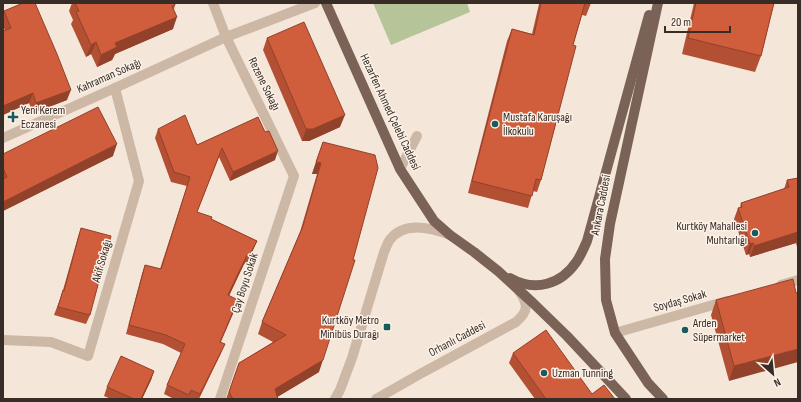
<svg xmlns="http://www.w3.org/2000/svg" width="801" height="402" font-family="'Sofia Sans Condensed',sans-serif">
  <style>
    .green { fill: #b6c499 }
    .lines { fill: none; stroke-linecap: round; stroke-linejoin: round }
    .service { stroke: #cdb7a5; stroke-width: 10 }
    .minor { stroke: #cdb7a5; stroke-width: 10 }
    .tertiary { stroke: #cdb7a5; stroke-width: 10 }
    .primary { stroke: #7b6257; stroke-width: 10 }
    .wall { fill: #b35034 }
    .shaded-wall { fill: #92412a }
    .building { fill: #d05d3c; stroke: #92412a }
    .poi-dot { fill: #195a5d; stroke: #fbf1e7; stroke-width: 1.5 }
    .labels { text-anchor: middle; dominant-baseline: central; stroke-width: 3; stroke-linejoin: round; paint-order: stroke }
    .street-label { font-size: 12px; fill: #382c27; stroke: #fbf1e7 }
    .poi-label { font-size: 12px; fill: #382c27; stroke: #fbf1e7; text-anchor: start }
  </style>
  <rect width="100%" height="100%" fill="#f4e7da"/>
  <path class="green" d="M373,3H467L470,12L391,45Z"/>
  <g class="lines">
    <path class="service" d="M400,169L417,136"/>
    <g class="minor">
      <path d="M213,3L226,37L294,176L220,399"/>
      <path d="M3,138L115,88L226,37L315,3"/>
      <path d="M781,285L798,280"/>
      <path d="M615,333L727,301"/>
      <path d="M3,340L51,342L88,356L139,181L115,88"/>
    </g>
    <g class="tertiary">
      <path d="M335,399L340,390L352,358L384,252C386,248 387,244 389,241C403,220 432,228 450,235"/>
      <path d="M376,399L420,374L516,322C529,311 528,304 519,291"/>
    </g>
    <g class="primary">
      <path d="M326,3L400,169L434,221L450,235L474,252L498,271L533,303L567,336L626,399"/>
      <path d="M658,3L610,224L605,259L606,300L615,333L648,383L663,399"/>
      <path d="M510,278C535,292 561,285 577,261C581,255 584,248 587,241L649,15"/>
    </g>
  </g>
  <g class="wall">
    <path d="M72,3H175V5L174,9L173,29L115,54L112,60L97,67L91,54L86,57L71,24L73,20L69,11Z"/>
    <path d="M533,3H591L586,16L582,15L573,45L541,180L537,192L533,191L528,208L468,193L507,41L512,29L532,34L539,4Z"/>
    <path d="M694,3H774L761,56L755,72L682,54Z"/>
    <path d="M4,11L67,100L33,113L29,103L3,115V31L5,30L3,27V14Z"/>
    <path d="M267,38L340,127L309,141H302L263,50Z"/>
    <path d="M258,117L275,160L230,181L219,157L197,212L257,241L253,250L246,265L244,264L229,296L235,309L220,342L221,353L199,399H174L164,394L167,385L181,353L163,344L126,334L142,274L145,265L160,269L187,186L171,182L155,138L158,129L197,145Z"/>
    <path d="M323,142L319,372L277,397L278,399H226L239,363L273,342L258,334L262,322L300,232L317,174H312Z"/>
    <path d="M3,154L113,156L3,211Z"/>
    <path d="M798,178V247H797L796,243L750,257L749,254L746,255L734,219L738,208H740L741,203L784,189L787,180Z"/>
    <path d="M81,228L90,315L86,324L54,315L60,299L63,290L78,237Z"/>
    <path d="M796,293L729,381L711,315L716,300Z"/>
    <path d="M513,353L592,394L615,399H535L509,363Z"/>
    <path d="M154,371L151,380L142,399H111L104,396L107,387Z"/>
  </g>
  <g class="shaded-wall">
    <path d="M177,17L173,29L115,54L112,60L97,67L101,55L115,43Z"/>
    <path d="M96,42L91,54L86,57L91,45Z"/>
    <path d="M71,90L67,100L33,113L36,103Z"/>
    <path d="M33,93L29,103L3,115V106Z"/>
    <path d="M345,115L340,127L309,141H302L306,129Z"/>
    <path d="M117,144L113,156L3,211V202Z"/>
    <path d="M278,151L275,160L230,181L233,172Z"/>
    <path d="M316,162L321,163L317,174H312Z"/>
    <path d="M798,232V237L796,243L750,257L754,246Z"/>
    <path d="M257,241L253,250L246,265L249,256Z"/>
    <path d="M753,243L749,254L746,255L750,244Z"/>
    <path d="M247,255L244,264L225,304L228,295Z"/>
    <path d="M238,300L235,309L217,351L220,342Z"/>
    <path d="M225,344L221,353L198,399L200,394Z"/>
    <path d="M798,349V362L729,381L734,366Z"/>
    <path d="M323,360L319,372L274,399L275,389Z"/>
    <path d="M154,371L151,380L142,399H141Z"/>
  </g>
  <g class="building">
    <path d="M23,3H35L57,54L71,90L36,103L33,93L3,106V31L11,28L4,11Z"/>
    <path d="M75,3H175V5L172,6L177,17L115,43L117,47L101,55L96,42L91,45L76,12L79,11Z"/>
    <path d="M541,3H585L573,45L576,46L541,180L536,179L532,196L472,181L512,29L534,35Z"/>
    <path d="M696,3H774L761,56L688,38Z"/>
    <path d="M304,22L345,115L313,129H306L267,38Z"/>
    <path d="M98,107L117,144L3,202V179L7,177L3,168V154Z"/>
    <path d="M185,115L197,145L258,117L265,132L269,131L278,151L233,172L222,148L197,212L212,217L211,219L257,241L249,256L247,255L228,295L238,300L220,342L225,344L200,394L191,390L189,395L167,385L185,344L166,335L129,325L145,265L161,269L190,177L174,172L158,129Z"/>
    <path d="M323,142L375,155L378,168L353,260H355L323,360L275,389L278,399H233L229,392L239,363L286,335L262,322L303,226L321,163L316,162Z"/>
    <path d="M798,178V232L754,246L753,243L750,244L738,208L742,207L741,203L789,187L787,180Z"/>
    <path d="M81,228L111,236L90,315L58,307L63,290L64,291Z"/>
    <path d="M793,279L796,293L798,292V349L734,366L716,300Z"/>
    <path d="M546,330L592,394L604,385L615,399H546L513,353Z"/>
    <path d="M121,356L154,371L141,399H134L107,387Z"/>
  </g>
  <g class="poi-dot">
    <path d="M11 111h4v4h4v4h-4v4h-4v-4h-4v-4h4z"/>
    <circle cx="495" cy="124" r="4"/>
    <circle cx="755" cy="233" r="4"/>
    <rect x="383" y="323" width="8" height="8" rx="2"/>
    <circle cx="685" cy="330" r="4"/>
    <circle cx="544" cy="373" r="4"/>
  </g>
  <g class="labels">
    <g class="street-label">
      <text transform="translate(109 76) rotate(-24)">Kahraman Sokağı</text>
      <text transform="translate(264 84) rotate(64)">Rezene Sokağı</text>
      <text transform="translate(390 112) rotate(65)">Hezarfen Ahmed Çelebi Caddesi</text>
      <text transform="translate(601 205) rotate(-79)">Ankara Caddesi</text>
      <text transform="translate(102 261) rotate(-74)">Akif Sokağı</text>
      <text transform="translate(245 283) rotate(-72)">Çay Boyu Sokak</text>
      <text transform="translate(680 301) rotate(-16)">Soydaş Sokak</text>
      <text transform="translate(457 339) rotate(-28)">Orhanlı Caddesi</text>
    </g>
    <g class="poi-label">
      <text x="21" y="110">Yeni Kerem<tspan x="21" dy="14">Eczanesi</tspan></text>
      <text x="503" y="117">Mustafa Karuşağı<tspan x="503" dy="14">İlkokulu</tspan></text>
      <text x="747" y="226" text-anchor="end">Kurtköy Mahallesi<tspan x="747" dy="14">Muhtarlığı</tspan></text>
      <text x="379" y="320" text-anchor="end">Kurtköy Metro<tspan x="379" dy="14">Minibüs Durağı</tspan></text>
      <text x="693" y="323">Arden<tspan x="693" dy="14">Süpermarket</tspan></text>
      <text x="552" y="373">Uzman Tunning</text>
    </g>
  </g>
  <rect width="801" height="402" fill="none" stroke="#382c27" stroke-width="8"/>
  <g transform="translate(773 374) rotate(153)" stroke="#fbf1e7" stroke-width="3" paint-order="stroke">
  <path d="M0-3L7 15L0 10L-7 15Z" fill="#382c27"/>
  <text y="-6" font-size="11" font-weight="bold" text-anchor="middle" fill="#382c27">N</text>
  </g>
  <path d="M665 26v6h65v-6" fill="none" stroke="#382c27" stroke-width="2"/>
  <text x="671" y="26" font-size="12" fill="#382c27" stroke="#fbf1e7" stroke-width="3" paint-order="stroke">20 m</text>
</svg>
